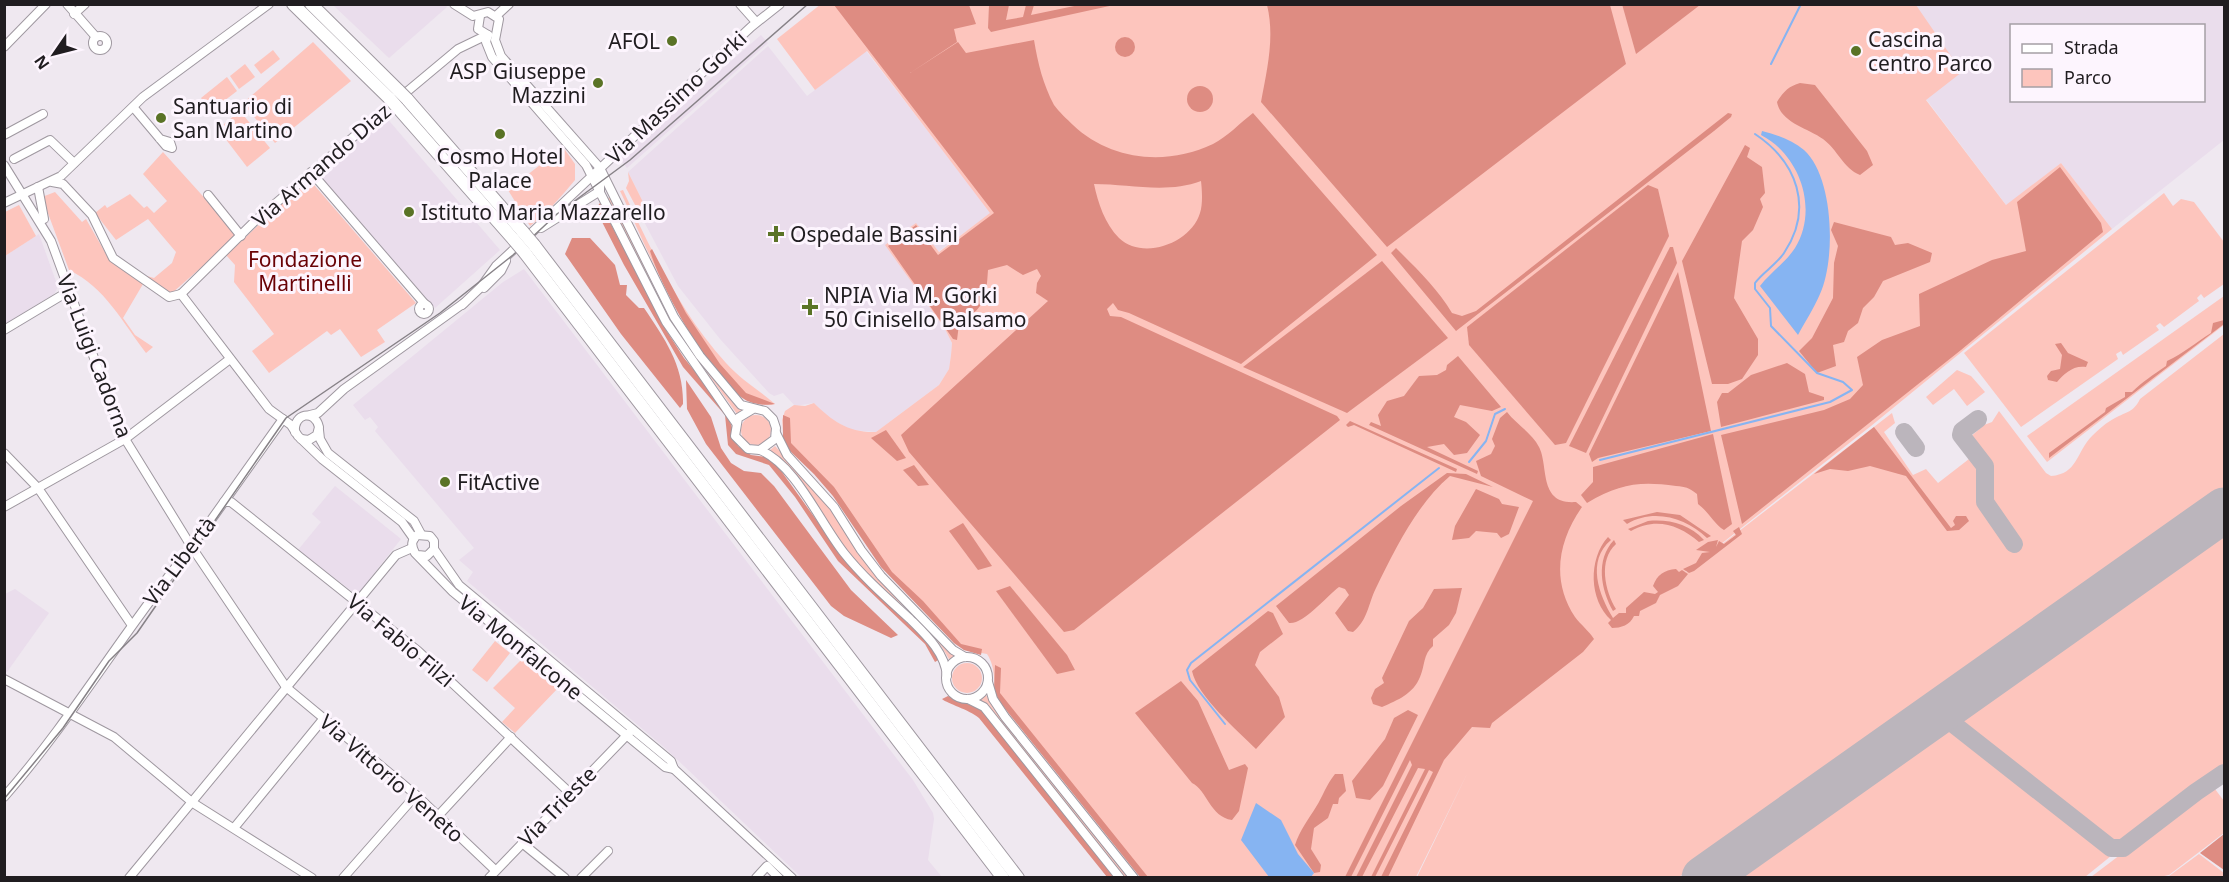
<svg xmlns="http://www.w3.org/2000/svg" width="2229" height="882" font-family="'Noto Sans',sans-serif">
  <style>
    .built { fill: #eaddec; fill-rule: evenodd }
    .green { fill: #fdc5bd }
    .forest { fill: #de8c82; fill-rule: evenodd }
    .water { fill: #86b4f2 }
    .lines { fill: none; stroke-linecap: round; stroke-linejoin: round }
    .stream { stroke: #86b4f2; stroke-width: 2 }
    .taxiway { stroke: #bbb5bc; stroke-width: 18 }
    .runway { stroke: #bbb5bc; stroke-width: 45 }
    .minor-casing { stroke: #9f98a0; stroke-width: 10 }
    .highway-casing { stroke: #9f98a0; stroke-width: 14 }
    .minor { stroke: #fff; stroke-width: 8 }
    .highway { stroke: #fff; stroke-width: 12 }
    .tram { stroke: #878287; stroke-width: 1.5 }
    .highway-bridge-casing { stroke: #9f98a0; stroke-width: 14; stroke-linecap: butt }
    .highway-bridge { stroke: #fff; stroke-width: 12 }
    .poi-dot { fill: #5a7326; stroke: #fdf5fe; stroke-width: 2 }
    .labels { text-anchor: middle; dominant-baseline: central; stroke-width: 6; stroke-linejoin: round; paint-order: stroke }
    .poi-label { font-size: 21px; fill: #201d20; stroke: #fdf5fe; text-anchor: start }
    .street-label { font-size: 21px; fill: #201d20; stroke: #fdf5fe }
    .park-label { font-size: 21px; fill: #690105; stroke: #fdf5fe }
  </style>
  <rect width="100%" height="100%" fill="#efe8f0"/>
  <g class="built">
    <path d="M445,4L447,7L389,58L333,5Z"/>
    <path d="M1916,5H2224V140L2112,229L2061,163L2007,206L1926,99ZM2012,26H2204V100H2012Z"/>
    <path d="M761,35L768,43L627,168L619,158Z"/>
    <path d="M768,46L807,96L866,51L991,213L938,252L886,245L944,327L952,343L951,355L949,369L939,385L876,432L851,430L826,416L814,403L795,406L783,393L774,396L769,393L720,339L678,286L641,216L643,202L628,172Z"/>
    <path d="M385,116L500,250L435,308L318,174Z"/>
    <path d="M39,234L58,287L54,294L5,324V256Z"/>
    <path d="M524,269L913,780L933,813L934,819L928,860L942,877H801L665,748L467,581L473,572L459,560L474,548L375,431L378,427L370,417L365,420L353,405L503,282Z"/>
    <path d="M335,486L401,539L357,595L298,550L321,522L312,514Z"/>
    <path d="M15,589L49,613L7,672L4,671L5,594Z"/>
  </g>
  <g class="green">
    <path d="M821,4L1916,5L1962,72L1926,100L2006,205L2061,163L2112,229L1871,426L1655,596L1892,413L1895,423L1884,432L1913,475L1926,469L1938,483L1969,459H1974L1980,454L1969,438L1984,425L1992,422L1999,411L2046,473L2051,476C2078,474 2076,452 2092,436C2098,430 2107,422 2115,418C2126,412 2134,412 2140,399L2224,334V491L1679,877H1417L1468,772L1416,877H1140L999,701C992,684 997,669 987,654L964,650L954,643L881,567L833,496L814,474L789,450L783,433L782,420L785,411L794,405L805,406L814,403C832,421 849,433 876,432L939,385L949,369L951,355L952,343L944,327L885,245L916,223L939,252L990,213L867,51L815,90L777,39Z"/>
    <path d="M313,42L351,81L275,143L243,103Z"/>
    <path d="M273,50L280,59L261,74L254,65Z"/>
    <path d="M245,64L255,77L239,89L230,76Z"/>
    <path d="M227,77L237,91L211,111L201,98Z"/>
    <path d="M240,111L270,148L247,167L218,129Z"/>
    <path d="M563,147L575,164V180C561,197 547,213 530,226L508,190Z"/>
    <path d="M163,152L238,235L171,294L145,278L147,276L154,278L172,263L176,252L148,219L116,240L95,213L105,205L107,208L130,194L144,208L147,206L154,213L167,201L143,174Z"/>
    <path d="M628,172L643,202L641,216L626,188L629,181Z"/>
    <path d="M309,179L416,303L377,330L385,342L361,357L340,329L331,335L327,331L269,373L252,351L274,334L234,282L235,265L226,255Z"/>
    <path d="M623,190C651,250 681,314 726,363C740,379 759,390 775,404C713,419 642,235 620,191Z"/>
    <path d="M55,192L82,222L86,219L110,261L143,284L123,318L135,335L153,347L146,353C123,323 105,287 69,270L42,197Z"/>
    <path d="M2164,193L2173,206L2181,199L2194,202L2224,242V284L2204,298L2201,294L2197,298L2199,301L2164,327L2160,323L2156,326L2159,330L2156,332L2123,355L2121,351L2116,354L2118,359L2021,427L1964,353Z"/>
    <path d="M610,197L707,370L743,409L737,414L672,324L608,198Z"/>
    <path d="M19,205L36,236L5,256V212Z"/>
    <path d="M2224,296V325L2047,462L2027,436Z"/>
    <path d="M1957,370L1971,376L1985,392L1967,406L1954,389L1933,405L1926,397Z"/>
    <circle cx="756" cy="430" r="15"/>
    <path d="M775,446L827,503L863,560L956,657L950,661C929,618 879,592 850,555C832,533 793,460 769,451Z"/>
    <path d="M2224,530V765L2122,846C2098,846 2003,762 1979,743L1981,740L1956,719Z"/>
    <path d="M495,641L510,653L487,682L472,670Z"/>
    <path d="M524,657L560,686L515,733L502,722L515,708L493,688Z"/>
    <circle cx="967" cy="678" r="15"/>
    <path d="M986,695L993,708L1130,877H1125L981,700Z"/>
    <path d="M1946,726L2111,856L2085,877H1732Z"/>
    <path d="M2212,785L2224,801V833L2169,875L2155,878L2091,877Z"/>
    <path d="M2199,854L2224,873V877H2161L2169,876Z"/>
  </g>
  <g class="forest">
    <path d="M1622,4H1700V5L1636,54Z"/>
    <path d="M834,5H969L976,24L954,29L957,42L910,73L958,42L966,53L1034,40C1038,64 1043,84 1054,105C1059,112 1067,119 1073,125C1111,161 1167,166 1213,144C1227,137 1240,123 1253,113L1377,255L1241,364L1129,313L1118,310L1113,303L1107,309L1110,316L1121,317L1337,416L1340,420L1074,630L1064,632L909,452L901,435L1048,301L1036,293L1037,283L1041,276L1037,269L1023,275L1007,265L988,270C986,300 985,307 959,324L957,340L953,339L888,246L916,225L938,255L994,213ZM1201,181C1202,190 1203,204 1200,213C1191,243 1143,261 1119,238C1105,224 1098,203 1094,184C1129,184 1167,194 1201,181Z"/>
    <path d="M989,5H1009L1006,20L1023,17L1026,5H1034L1031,15L1079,5H1114L991,32L988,28Z"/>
    <path d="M1267,5H1610L1626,64L1387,247L1261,102C1267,70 1275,37 1267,5Z"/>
    <circle cx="1125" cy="47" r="10"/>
    <path d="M1800,83L1815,85L1867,151L1873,165L1860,175C1843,168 1838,150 1823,139C1808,128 1781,123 1777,102C1783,92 1789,86 1800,83Z"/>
    <circle cx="1200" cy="99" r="13"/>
    <path d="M1728,113L1732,114L1731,117L1714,131L1456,331L1391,253L1396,248C1416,268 1438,289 1452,313L1462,316L1476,311Z"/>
    <path d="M1745,145L1750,148L1747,157L1762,167L1765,193L1760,199L1763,207L1753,230L1742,241L1734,298L1758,339V355L1742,379L1728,384H1712L1682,261Z"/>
    <path d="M2060,167L2101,223L2103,232L1961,350L1742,524L1721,435L1824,410L1850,399L1863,385L1857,357L1882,340L1920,326L1919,294L1992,260L2026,251L2017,202Z"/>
    <path d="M1648,185L1658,189L1669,236L1566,443L1555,445L1469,345L1467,327Z"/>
    <path d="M600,203L666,330L684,358L726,409L738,446L751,455L766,457L779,468L851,568L928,643L940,659L935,662L925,644L838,561L795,497L769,465L736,454L728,445L725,415L683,367L624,265L599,216L597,207Z"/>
    <path d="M1834,222L1891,237L1895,245L1908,243L1932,253L1930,262L1883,281L1874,297L1863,308L1858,323L1848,331L1844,342L1833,345L1836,366L1817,373L1799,351L1812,338L1833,298L1834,263L1838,246L1831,230Z"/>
    <path d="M572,238H590L615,265L620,285H627L626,295L639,308H644C665,339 684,366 683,404L680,408L621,334L565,254Z"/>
    <path d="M1670,247H1673L1677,263L1586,453L1569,446Z"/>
    <path d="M652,249L686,313L720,364L746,393L775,404C766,406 751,404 744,399C711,378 661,288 650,251Z"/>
    <path d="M1382,261L1448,338L1347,413L1243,367Z"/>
    <path d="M1678,272L1711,431L1598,458L1592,462L1589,454Z"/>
    <path d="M2224,320V324L2049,458V453L2105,412L2106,408L2125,397V392H2132C2142,382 2153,375 2166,366L2167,361C2184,353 2195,343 2211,333L2213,323Z"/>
    <path d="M2061,343L2068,353L2088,362L2086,367C2073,365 2064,374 2057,382L2048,380L2047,376L2051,371L2060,369L2062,355L2055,344Z"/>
    <path d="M1458,356L1501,407L1492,411L1460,405L1454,417L1466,422L1480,435L1467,453L1454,455L1444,444L1427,447L1478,471L1477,474L1369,425L1371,422L1381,426L1378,415L1387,401L1404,396L1419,376L1437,375L1446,370L1447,365Z"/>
    <path d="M1787,363L1805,374L1809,392L1824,397V400L1721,427L1717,402L1722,393H1728L1751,375Z"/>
    <path d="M686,380L711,417L721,448L731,463L744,471L761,473L774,486L851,590L898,635L891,638L844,616L831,606L706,444L687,409Z"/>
    <path d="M1507,412C1516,424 1532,433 1539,447C1549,466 1538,505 1576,502L1582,507C1558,541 1551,581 1575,617C1581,625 1589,631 1594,639L1583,652L1492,723L1490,728L1472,727L1444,760L1388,877H1381L1433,772L1429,770L1375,877H1371L1425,769L1418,768L1362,877H1356L1412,765L1410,760L1351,877H1345L1533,501L1481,476L1476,461L1491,454L1495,446L1492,439L1500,418Z"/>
    <path d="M783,415L790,418L791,443L834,487L892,572L923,601L961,644L982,649L981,655L964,650L954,643L881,567L833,496L814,474L789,450L783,439Z"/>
    <path d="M1350,421L1457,469L1456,472L1354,425L1348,427L1346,425Z"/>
    <path d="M1874,427L1951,528L1955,525L1953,521L1956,516H1966L1969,521L1959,530L1947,531L1906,476L1870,466L1848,471L1830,469L1814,474Z"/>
    <path d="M886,430L906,458L897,461L871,438Z"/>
    <path d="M1713,434L1732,524L1724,530C1714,524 1709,512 1698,504L1697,494C1688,487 1686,487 1676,486C1638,481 1620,484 1587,503L1581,495L1593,482V467Z"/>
    <path d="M914,465L929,485L918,486L903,470Z"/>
    <path d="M1447,473L1466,474L1493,487L1450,476C1417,504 1395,549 1376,588C1368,604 1368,620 1353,632L1348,631L1335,613L1349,595L1345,589L1339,587C1327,596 1303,625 1289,623L1276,606L1401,506Z"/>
    <path d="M1476,489L1499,499L1502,504L1519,507L1509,534L1501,538L1497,533L1476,531L1469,538L1452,540L1455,526Z"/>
    <path d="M1657,512L1680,515L1711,536L1707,538C1686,518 1654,508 1627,524L1623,520Z"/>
    <path d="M1648,521C1669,519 1689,524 1704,540L1699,542C1679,525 1656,517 1631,531L1628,529Z"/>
    <path d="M963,523L992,566L978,570L949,531Z"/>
    <path d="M1739,527L1742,534L1694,571L1689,573L1683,569L1696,563L1702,553L1710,552L1696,550L1708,542L1718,540L1716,547L1719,541L1724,544L1736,535L1733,531Z"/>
    <path d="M1608,537L1611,540C1586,561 1599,595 1613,618L1619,613H1626V608L1644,592L1655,594L1658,592L1653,586C1657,575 1664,570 1676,569L1679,572L1682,570L1688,574L1678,586L1660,595L1656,603L1640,611L1639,616H1634C1630,625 1621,628 1612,628L1608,623L1611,620C1589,600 1588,559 1608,537Z"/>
    <path d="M1614,540L1616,544C1598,560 1605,591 1616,609L1613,611C1601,590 1595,560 1614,540Z"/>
    <path d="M1010,586L1067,655L1075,670L1057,674L996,591Z"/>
    <path d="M1462,588L1456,613L1449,625L1433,639V646C1423,654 1425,666 1420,677C1413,694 1398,700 1382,707L1373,704L1371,698L1375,689L1384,683L1382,678L1409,621L1423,608L1434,589Z"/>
    <path d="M1268,611L1273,613L1283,634L1260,652L1255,665L1279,697L1285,717L1256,749C1238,731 1197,696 1192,671Z"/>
    <path d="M995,665L1001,668L1000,693L1148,877H1140L999,701L994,689Z"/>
    <path d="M1181,681L1198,701L1229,770L1245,764L1248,768L1239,811L1232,820C1210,817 1207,790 1192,783L1135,713Z"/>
    <path d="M948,696L982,710L1117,877H1107L979,718C968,709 948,704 942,699Z"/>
    <path d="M1408,710L1418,715L1383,786L1370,800L1356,798L1352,781L1385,739L1394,718Z"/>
    <path d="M1335,774H1343L1346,791L1339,798L1338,804H1333L1328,818L1314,828L1311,849L1321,865L1320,872L1314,873L1295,845C1300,830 1308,820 1316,807C1323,796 1326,785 1335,774Z"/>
    <path d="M2224,834V870L2200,853Z"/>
  </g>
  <g class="water">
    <path d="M1762,131C1777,135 1792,140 1804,150C1834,177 1836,259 1820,294C1814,308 1805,322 1798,335L1760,286C1770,273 1786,262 1795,248C1819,209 1800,155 1761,135Z"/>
    <path d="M1256,803L1281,820L1298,854L1314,873L1311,877H1269L1241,840Z"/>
  </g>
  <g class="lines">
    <g class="stream">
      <path d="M1771,64L1801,4"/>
      <path d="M1600,460L1830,402L1852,390L1843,382L1817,373L1771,326L1770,308L1755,289V283C1763,272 1776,265 1784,253C1814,208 1797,162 1755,134"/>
      <path d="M1469,462L1486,441L1495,414L1505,409"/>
      <path d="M1225,724L1190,680L1187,670L1191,663L1439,468"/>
    </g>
    <g class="taxiway">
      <path d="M1978,419L1962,431L1961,435L1985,466V502L2014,544"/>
      <path d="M1904,432L1916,448"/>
      <path d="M1938,712L2111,848H2123L2196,792L2224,773"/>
    </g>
    <path class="runway" d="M1704,878L2224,510"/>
    <defs>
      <g id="minor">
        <path d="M67,4L96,37"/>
        <path d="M454,4L473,16L488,12L499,19L495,40L501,56L600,168L674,317L700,356L741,405L765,411L773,419L776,428L775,439L760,450L748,449L735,436L738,418L753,409"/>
        <path d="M740,4L756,22"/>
        <path d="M74,14L85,4"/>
        <path d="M480,16L478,29L488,35"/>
        <path d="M496,16L509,4"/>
        <path d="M488,35L486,42L492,57L586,165L666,322L736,423"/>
        <circle cx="100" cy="43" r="7"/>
        <path d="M4,47L46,4"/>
        <path d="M134,108L166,146L172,148L170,142L160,139"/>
        <path d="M4,135L43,114"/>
        <path d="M14,159L50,140L74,163"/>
        <path d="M4,165L51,241L122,434L191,546L286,687L416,795L495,870"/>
        <path d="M311,172L424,303"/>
        <path d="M52,182L63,184L92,215L113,258L169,297L181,294"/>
        <path d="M38,187L44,219"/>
        <path d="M208,195L241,236"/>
        <path d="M4,203L61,176L143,97L269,4"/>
        <path d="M541,228L600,191V169"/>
        <path d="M484,288L501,271L506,261"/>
        <path d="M181,294L256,220L385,110L458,49L487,35"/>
        <path d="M181,294L269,409L291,425L298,436L322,459L402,522L414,539"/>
        <circle cx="424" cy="309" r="5"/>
        <path d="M462,305L481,287L496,266L751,27L780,4"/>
        <path d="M4,330L69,291"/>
        <path d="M310,415L318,413L344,389L464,303"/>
        <path d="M319,430L320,439L328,453L414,521L421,534"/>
        <path d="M295,432C293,413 315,409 319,427L317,435L309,440L301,439"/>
        <path d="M776,433L787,455L834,507L861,550L881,576L953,650L965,657"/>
        <path d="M760,450C796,465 820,523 844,553C863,577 887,598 910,619C925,634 945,652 947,676"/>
        <path d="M4,453L38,488L131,624"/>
        <path d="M224,502H231L418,651L570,793"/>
        <path d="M4,507L125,439L230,359"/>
        <path d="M434,549L459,585L671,761L674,769L792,878"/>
        <path d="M418,555L427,556L434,549V541L430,536L417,535C411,541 411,545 415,553L453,592L665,767L674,769"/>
        <circle cx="967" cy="678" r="21"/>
        <path d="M4,679L114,737L193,803L312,878"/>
        <path d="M988,682L993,699L1005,717L1134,878"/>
        <path d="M968,699L984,707L1120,878"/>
        <path d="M4,797C74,717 127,625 194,544L283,419"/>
        <path d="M438,816L511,737"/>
        <path d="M234,828L324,718"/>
        <path d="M522,843L565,878"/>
        <path d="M129,878L396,555L412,548"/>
        <path d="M343,878L416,795"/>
        <path d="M489,878L629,733"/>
        <path d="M581,878L608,851"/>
        <path d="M756,878L767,866L779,878"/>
      </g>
      <g id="highway">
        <path d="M293,4L390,99"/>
        <path d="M311,4L399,91"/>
        <path d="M407,99L523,232"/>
        <path d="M397,107L514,240"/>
        <path d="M534,245L1018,878"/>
        <path d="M525,253L1003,878"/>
      </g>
    </defs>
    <use href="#minor" class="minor-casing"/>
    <use href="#highway" class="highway-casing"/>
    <use href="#minor" class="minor"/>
    <use href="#highway" class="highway"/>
    <path class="tram" d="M4,799L63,728L109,661L137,633L286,418L440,313L513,255L557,214L630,160L808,4"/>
    <defs>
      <g id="highway-bridge">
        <path d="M399,91L407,99"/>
        <path d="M390,99L397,107"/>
        <path d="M523,232L534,245"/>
        <path d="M514,240L525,253"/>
      </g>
    </defs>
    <use href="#highway-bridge" class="highway-bridge-casing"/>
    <use href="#highway-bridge" class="highway-bridge"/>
  </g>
  <g class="poi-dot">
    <circle cx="672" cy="41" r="6"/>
    <circle cx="1856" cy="51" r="6"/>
    <circle cx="598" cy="83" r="6"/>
    <circle cx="161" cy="118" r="6"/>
    <circle cx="500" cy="134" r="6"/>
    <circle cx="409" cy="212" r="6"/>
    <path d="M773 225h6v6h6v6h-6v6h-6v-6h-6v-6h6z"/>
    <path d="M807 298h6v6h6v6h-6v6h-6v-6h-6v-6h6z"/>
    <circle cx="445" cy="482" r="6"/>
  </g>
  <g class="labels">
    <g class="poi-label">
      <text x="1868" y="39">Cascina<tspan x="1868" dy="24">centro Parco</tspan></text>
      <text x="660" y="41" text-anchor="end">AFOL</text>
      <text x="586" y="71" text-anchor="end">ASP Giuseppe<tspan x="586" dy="24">Mazzini</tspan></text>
      <text x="173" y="106">Santuario di<tspan x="173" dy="24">San Martino</tspan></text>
      <text x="500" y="156" text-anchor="middle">Cosmo Hotel<tspan x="500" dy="24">Palace</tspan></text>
      <text x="421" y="212">Istituto Maria Mazzarello</text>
      <text x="790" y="234">Ospedale Bassini</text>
      <text x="824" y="295">NPIA Via M. Gorki<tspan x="824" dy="24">50 Cinisello Balsamo</tspan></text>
      <text x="457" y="482">FitActive</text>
    </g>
    <g class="street-label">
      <text transform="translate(676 97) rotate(-43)">Via Massimo Gorki</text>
      <text transform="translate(321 165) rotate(-41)">Via Armando Diaz</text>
      <text transform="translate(95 356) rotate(69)">Via Luigi Cadorna</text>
      <text transform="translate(179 561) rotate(-53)">Via Libertà</text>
      <text transform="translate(401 640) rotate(40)">Via Fabio Filzi</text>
      <text transform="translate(521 647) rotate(39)">Via Monfalcone</text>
      <text transform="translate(392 778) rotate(41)">Via Vittorio Veneto</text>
      <text transform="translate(557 806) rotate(-46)">Via Trieste</text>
    </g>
    <g class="park-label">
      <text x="305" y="259">Fondazione<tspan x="305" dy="24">Martinelli</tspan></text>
    </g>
  </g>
  <rect width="2229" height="882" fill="none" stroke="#201d20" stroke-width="12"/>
  <rect x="2010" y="24" width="195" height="78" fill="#fdf5fe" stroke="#a59fa5" stroke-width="1.5"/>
  <rect x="2022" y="44" width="30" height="9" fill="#ffffff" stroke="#a59fa5" stroke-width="1.5"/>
  <text x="2064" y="54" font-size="18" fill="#201d20">Strada</text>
  <rect x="2022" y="69" width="30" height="18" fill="#fdc5bd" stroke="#a59fa5" stroke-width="1.5"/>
  <text x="2064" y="84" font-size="18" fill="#201d20">Parco</text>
  <g transform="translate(54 54) rotate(235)" stroke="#fdf5fe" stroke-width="4.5" paint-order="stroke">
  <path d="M0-4.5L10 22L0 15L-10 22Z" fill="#201d20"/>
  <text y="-9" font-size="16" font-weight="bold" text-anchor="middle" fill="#201d20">N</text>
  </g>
</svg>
